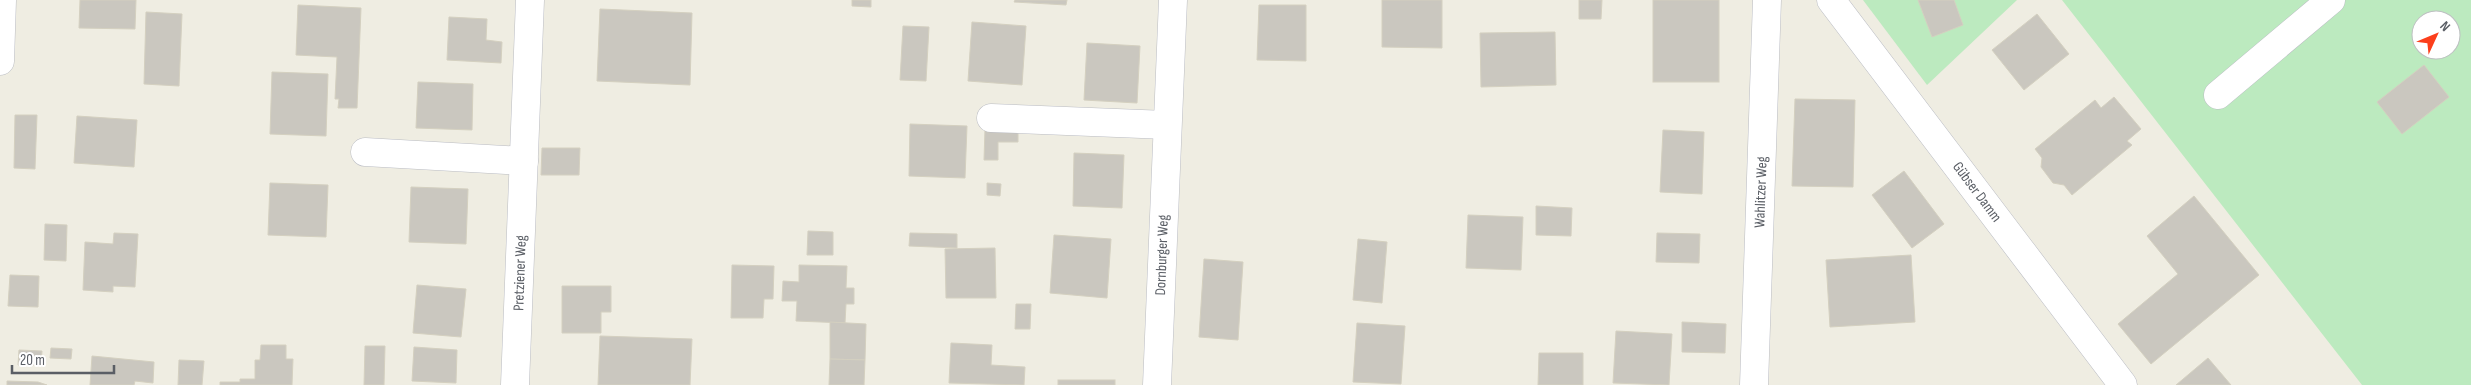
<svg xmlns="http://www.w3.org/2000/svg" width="2471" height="385" font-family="'Sofia Sans Condensed',sans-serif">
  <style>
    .green { fill: #bceabf; fill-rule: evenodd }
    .building { fill: #cac7bf; stroke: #d4d0c0 }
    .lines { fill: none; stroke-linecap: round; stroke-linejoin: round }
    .minor-casing { stroke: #babcc3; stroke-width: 29 }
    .minor { stroke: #fff; stroke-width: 28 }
    .labels { text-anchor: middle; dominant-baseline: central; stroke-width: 4.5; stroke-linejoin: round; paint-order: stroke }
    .street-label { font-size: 15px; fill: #5a5e65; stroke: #fff }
  </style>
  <rect width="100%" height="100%" fill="#efede2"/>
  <g class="green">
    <path d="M1863,0H2017L1927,85Z"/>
    <path d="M2062,0H2471V385H2362ZM2421,20H2451V50H2421Z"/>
  </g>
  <g class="building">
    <path d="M80,0H136L135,29L79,28Z"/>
    <path d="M852,0H871V7L852,6Z"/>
    <path d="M1015,0H1067L1066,5L1014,2Z"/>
    <path d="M1382,0H1442V48L1382,47Z"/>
    <path d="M1579,0H1602L1601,19H1579Z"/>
    <rect x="1653" y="0" width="66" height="82"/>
    <path d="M1918,0H1954L1963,25L1932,37Z"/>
    <path d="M298,5L361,8L357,108H338L339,99H335L337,57L296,55Z"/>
    <path d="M1259,5H1306V61L1257,60Z"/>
    <path d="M600,9L692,13L690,85L597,81Z"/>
    <path d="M146,12L182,14L179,86L144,84Z"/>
    <path d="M2037,14L2069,54L2024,90L1992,50Z"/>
    <path d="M449,17L487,19L486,40L502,42L501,63L447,60Z"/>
    <path d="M972,22L1026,26L1022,85L968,81Z"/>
    <path d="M903,26L929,27L926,81L900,80Z"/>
    <path d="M1555,32L1556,85L1481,87L1480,33Z"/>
    <path d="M1087,43L1140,46L1137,103L1084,100Z"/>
    <path d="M2424,65L2449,97L2402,134L2377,102Z"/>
    <path d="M272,72L328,74L326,136L270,134Z"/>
    <path d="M418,82L473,84L472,130L416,128Z"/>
    <path d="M2114,97L2141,129L2127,141L2132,145L2072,195L2064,185L2053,183L2041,167L2042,158L2035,149L2095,100L2101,108Z"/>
    <path d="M1795,99L1855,100L1853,187L1792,186Z"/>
    <path d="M15,115H37L35,169L14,168Z"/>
    <path d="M77,116L137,120L134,167L74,163Z"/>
    <path d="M910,124L967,126L965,178L909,176Z"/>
    <path d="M985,129H1018V142H998V160H984Z"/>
    <path d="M1663,130L1704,132L1702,194L1660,192Z"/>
    <path d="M542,148H580L579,175H541Z"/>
    <path d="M1074,153L1124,155L1122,208L1073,206Z"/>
    <path d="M1904,171L1944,224L1912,248L1872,195Z"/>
    <path d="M270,183L328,185L326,237L268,235Z"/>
    <path d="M987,183L1001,184L1000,196L987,195Z"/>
    <path d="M411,187L468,189L466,244L409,242Z"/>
    <path d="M2194,196L2259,275L2151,364L2118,324L2178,274L2147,236Z"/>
    <path d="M1536,206L1572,208L1571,236L1536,235Z"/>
    <path d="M1468,215L1523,217L1521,270L1466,268Z"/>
    <path d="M45,224L67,225L66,261L44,260Z"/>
    <path d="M808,231L833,232V255H807Z"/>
    <path d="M114,233L138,234L135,287L113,286V292L83,290L85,242L113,244Z"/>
    <path d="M910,233L957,234V248L909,246Z"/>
    <path d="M1657,233L1700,234L1699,263L1656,262Z"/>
    <path d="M1054,235L1111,239L1107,298L1050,293Z"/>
    <path d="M1358,239L1387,242L1382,303L1353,300Z"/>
    <path d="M995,248L996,298H946L945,249Z"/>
    <path d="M1911,255L1915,322L1830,327L1826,260Z"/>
    <path d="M1204,259L1243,262L1238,340L1199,337Z"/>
    <path d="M732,265L774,266L773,299H764L763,318H731Z"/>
    <path d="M799,265L847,266L846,288H854V304H846L845,323L796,321L797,301H782L783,281L799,282Z"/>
    <path d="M10,275L39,276L38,307L8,306Z"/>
    <path d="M417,285L466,289L461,337L413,333Z"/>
    <path d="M562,286H611V312H601V333H562Z"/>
    <path d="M1016,304H1031L1030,329H1015Z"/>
    <path d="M830,322L866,324L865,360L830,359Z"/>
    <path d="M1682,322L1726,324L1725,353L1682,352Z"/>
    <path d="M1357,323L1405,326L1401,384L1353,382Z"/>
    <path d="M1616,331L1672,334L1669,385L1613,383Z"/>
    <path d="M600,336L692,339L690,385H598Z"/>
    <path d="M951,343L992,345L991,365L1025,367L1024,385L949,383Z"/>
    <path d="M261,345H286V359H293L292,385H220V382H240V379H255V360H260Z"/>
    <path d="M365,346H385L384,385H364Z"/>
    <path d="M414,347L457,350L456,383L412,381Z"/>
    <path d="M51,348L72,349L71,359L50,358Z"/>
    <path d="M19,350L42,351L41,365H18Z"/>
    <path d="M1539,353H1583V385H1538Z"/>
    <path d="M92,356L154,362L153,383L135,381L134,385H90Z"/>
    <path d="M2208,358L2231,385H2176Z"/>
    <path d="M830,359L865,360L864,385H829Z"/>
    <path d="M179,360L204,361L202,385H178Z"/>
    <rect x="1058" y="380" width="57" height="5"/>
    <path d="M7,381L38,382L47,385H7Z"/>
  </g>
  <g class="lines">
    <defs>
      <g id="minor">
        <path d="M1831,0L2123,385"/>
        <path d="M0,61L2,0"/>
        <path d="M2218,95L2331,0"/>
        <path d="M991,118L1167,125"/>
        <path d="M365,152L524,161"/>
        <path d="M515,385L530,0"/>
        <path d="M1157,385L1173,0"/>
        <path d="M1754,385L1767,0"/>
      </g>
    </defs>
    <use href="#minor" class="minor-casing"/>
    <use href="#minor" class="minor"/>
  </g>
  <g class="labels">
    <g class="street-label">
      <text transform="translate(1761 192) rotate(-88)">Wahlitzer Weg</text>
      <text transform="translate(1977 192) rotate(53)">Gübser Damm</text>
      <text transform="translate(1162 255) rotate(-88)">Dornburger Weg</text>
      <text transform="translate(520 273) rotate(-88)">Pretziener Weg</text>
    </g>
  </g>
  <g transform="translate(2436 35) rotate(46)"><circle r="24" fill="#ffffff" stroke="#bdbfc1"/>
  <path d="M0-4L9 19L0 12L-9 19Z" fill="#fc3f1c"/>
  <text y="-8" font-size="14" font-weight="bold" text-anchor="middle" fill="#5a5e65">N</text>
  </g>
  <path d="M12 365v8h102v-8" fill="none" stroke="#5a5e65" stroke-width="2.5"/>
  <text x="20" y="365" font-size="15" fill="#5a5e65" stroke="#ffffff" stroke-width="4" paint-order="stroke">20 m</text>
</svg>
